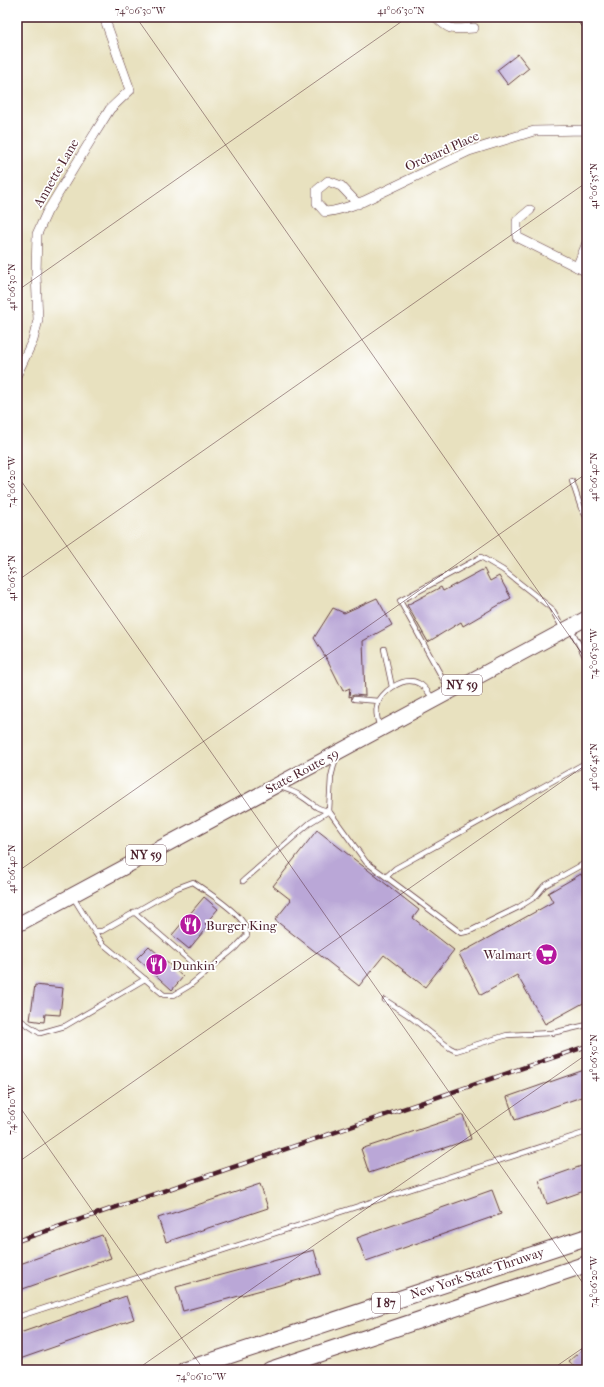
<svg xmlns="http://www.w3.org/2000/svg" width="604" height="1387" font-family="'IM FELL French Canon',serif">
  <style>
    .building { fill: #baa7d7 }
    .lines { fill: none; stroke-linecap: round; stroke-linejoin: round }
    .lane-casing { stroke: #623c41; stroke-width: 6 }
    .street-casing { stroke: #623c41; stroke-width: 10 }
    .primary-casing { stroke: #623c41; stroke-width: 16 }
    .highway-casing { stroke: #623c41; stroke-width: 18 }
    .lane { stroke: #fff; stroke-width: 4.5 }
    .street { stroke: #fff; stroke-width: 9 }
    .primary { stroke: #fff; stroke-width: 14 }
    .highway { stroke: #fff; stroke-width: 16 }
    .rail-casing { stroke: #4a1f2b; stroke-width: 4.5 }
    .rail { stroke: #fff; stroke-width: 3; stroke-dasharray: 9; stroke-linecap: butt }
    .ticks { fill: none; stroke: #4a1f2b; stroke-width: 1; stroke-opacity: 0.45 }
    .labels { text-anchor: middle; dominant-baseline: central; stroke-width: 3.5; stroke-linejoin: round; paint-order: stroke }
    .shield { fill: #fff; stroke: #80626b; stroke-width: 1 }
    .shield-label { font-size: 12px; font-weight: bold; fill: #4a1f2b }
    .street-label { font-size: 13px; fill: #4a1f2b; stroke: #fff }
    .poi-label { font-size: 13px; fill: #4a1f2b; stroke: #fff; text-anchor: start }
    .neatline { fill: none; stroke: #4a1f2b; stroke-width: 1.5 }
    .ticks-label { font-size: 10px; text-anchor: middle; fill: #4a1f2b }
  </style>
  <rect width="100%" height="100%" fill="#fff"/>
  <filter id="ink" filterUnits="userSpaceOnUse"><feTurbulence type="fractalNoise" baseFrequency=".025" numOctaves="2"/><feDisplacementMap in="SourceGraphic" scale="8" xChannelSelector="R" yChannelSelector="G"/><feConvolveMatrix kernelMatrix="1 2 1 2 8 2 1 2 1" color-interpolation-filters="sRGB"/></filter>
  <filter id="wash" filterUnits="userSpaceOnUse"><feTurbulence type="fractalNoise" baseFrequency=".012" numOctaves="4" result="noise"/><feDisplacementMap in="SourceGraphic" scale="16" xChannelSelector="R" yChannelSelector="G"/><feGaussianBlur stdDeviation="0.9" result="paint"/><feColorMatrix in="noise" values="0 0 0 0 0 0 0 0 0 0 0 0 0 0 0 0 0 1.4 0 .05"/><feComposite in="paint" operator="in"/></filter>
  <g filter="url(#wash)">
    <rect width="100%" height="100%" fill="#e8e1bf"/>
    <g id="blocks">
      <g class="building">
        <path d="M518,54L529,68L508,85L497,70Z"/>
        <path d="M484,569L490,581L499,576L511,598L463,626L461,622L428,642L407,605L441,587L443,591Z"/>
        <path d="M377,598L392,625L363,641L365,696L354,695L349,697L350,688L343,691L328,661L314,638L333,608L344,613Z"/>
        <path d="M317,830L419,910L413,918L454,950L425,987L384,955L359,986L275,920L291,900L273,886Z"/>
        <path d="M581,874L587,885V1001L545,1024L517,975L481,995L459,954L553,902L548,893Z"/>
        <path d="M204,897L218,909L205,924L208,926L189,949L172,935Z"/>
        <path d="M149,946L183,977L172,990L137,958Z"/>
        <path d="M35,985L63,988L60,1015L45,1014L44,1022L30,1020Z"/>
        <path d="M587,1069V1095L515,1120L507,1097Z"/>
        <path d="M463,1115L471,1139L369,1173L361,1149Z"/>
        <path d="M587,1164V1190L547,1204L539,1181Z"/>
        <path d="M260,1184L268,1208L166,1242L158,1218Z"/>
        <path d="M492,1190L501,1214L366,1261L357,1238Z"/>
        <path d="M102,1235L111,1258L17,1291V1265Z"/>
        <path d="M314,1250L321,1274L183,1311L176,1287Z"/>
        <path d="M126,1296L134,1319L17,1360V1334Z"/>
        <path d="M587,1345V1370H577L569,1361Z"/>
      </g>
    </g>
  </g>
  <g filter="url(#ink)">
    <use href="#blocks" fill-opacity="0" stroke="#623c41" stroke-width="1"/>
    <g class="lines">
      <defs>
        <g id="lane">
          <path d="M572,481L581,508L587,518"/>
          <path d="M571,629L587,660"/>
          <path d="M384,649L392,687"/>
          <path d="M449,690L400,601L481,557L503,570L551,608L563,629"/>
          <path d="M354,699L379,701"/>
          <path d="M380,728C378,721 375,714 377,707C379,692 404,676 418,683C424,685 429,693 433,699"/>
          <path d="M336,757L331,777L329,811L366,862L461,933L470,931L519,907L535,897L544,886L587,862"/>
          <path d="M280,787C288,790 296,792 304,798C316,806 314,808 329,811"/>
          <path d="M387,876L396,868L587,762"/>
          <path d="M243,881L311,822L329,811"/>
          <path d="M73,897L94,931H102L177,888L193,882C205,890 241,914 245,926C246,929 246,932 247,935L235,948L189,986L174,995H164L102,943L94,931"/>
          <path d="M134,912L205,974"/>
          <path d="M385,1000L408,1015L450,1048L456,1051L507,1035L552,1033L587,1025"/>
          <path d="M17,1016L20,1020L40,1033L65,1026L145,979"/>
          <path d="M17,1317L587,1132"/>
        </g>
        <g id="street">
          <path d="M436,17C451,32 453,29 474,28"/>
          <path d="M358,204L341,186L328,181L317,190V203L325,212C339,211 351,206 364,201L469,151L534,131L586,130L587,131"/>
          <path d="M530,210L517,221V237L587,272"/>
          <path d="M577,267L587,243"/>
          <path d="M17,374L33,340L38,320L36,274L37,234L47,212L92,138L110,109L130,90L104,17"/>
        </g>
        <path id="primary" d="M17,925L587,618"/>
        <g id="highway">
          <path d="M185,1370L587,1237"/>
          <path d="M270,1370L587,1264"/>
        </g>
      </defs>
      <use href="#lane" class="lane-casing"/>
      <use href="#street" class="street-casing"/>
      <use href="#primary" class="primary-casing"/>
      <use href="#highway" class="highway-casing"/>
      <use href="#lane" class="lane"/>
      <use href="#street" class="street"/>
      <use href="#primary" class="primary"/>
      <use href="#highway" class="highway"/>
      <defs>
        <path id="rail" d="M17,1241L587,1046"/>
      </defs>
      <use href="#rail" class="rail-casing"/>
      <use href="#rail" class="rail"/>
    </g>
  </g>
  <path class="ticks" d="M136,17L587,661M576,17L587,33M17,291L408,17M17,475L587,1289M17,581L587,182M17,872L587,473M17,1103L204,1370M17,1163L587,764M136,1370L587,1054M551,1370L587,1345"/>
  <defs>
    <symbol id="restaurant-disc" viewBox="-11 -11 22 22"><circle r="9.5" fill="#b5179e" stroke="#fff"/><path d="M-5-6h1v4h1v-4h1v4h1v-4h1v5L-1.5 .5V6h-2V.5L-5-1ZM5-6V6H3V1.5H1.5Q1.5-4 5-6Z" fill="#fff"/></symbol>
    <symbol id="supermarket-disc" viewBox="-11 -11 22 22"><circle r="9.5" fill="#b5179e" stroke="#fff"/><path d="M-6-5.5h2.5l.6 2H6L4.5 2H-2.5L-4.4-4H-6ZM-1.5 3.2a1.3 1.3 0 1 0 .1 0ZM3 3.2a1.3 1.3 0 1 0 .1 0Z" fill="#fff"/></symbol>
  </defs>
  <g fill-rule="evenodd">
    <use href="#restaurant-disc" x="178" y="912" width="25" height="25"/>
    <use href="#supermarket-disc" x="534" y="942" width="25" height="25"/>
    <use href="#restaurant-disc" x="144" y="952" width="25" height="25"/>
  </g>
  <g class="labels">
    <g class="shield">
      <rect x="442" y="675" width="40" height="20" rx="3"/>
      <rect x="126" y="845" width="40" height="20" rx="3"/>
      <rect x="372" y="1293" width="28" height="20" rx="3"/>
    </g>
    <g class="shield-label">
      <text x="462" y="685">NY 59</text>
      <text x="146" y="855">NY 59</text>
      <text x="386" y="1303">I 87</text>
    </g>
    <g class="street-label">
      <text transform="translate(442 151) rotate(-24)">Orchard Place</text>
      <text transform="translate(56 173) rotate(-60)">Annette Lane</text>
      <text transform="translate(302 771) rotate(-28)">State Route 59</text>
      <text transform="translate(477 1273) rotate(-18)">New York State Thruway</text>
    </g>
    <g class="poi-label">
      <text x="206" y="925">Burger King</text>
      <text x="532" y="954" text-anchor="end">Walmart</text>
      <text x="172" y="965">Dunkin'</text>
    </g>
  </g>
  <rect width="604" height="1387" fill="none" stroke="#fff" stroke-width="44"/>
  <rect x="22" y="22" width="560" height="1343" class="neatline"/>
  <g class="ticks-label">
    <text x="140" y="14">74°06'30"W</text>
    <text x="401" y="14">41°06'30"N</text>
    <text transform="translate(593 186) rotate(-90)" y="4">41°06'35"N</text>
    <text transform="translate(11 287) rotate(-90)" y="4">41°06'30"N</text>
    <text transform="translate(593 477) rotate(-90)" y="4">41°06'40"N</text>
    <text transform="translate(11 482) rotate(-90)" y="4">74°06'20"W</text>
    <text transform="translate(11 578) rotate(-90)" y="4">41°06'35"N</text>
    <text transform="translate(593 654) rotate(-90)" y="4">74°06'30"W</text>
    <text transform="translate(593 767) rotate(-90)" y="4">41°06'45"N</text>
    <text transform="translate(11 869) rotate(-90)" y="4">41°06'40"N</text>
    <text transform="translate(593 1058) rotate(-90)" y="4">41°06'50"N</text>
    <text transform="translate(11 1110) rotate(-90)" y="4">74°06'10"W</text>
    <text transform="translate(593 1282) rotate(-90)" y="4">74°06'20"W</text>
    <text x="201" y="1380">74°06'10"W</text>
  </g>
</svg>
